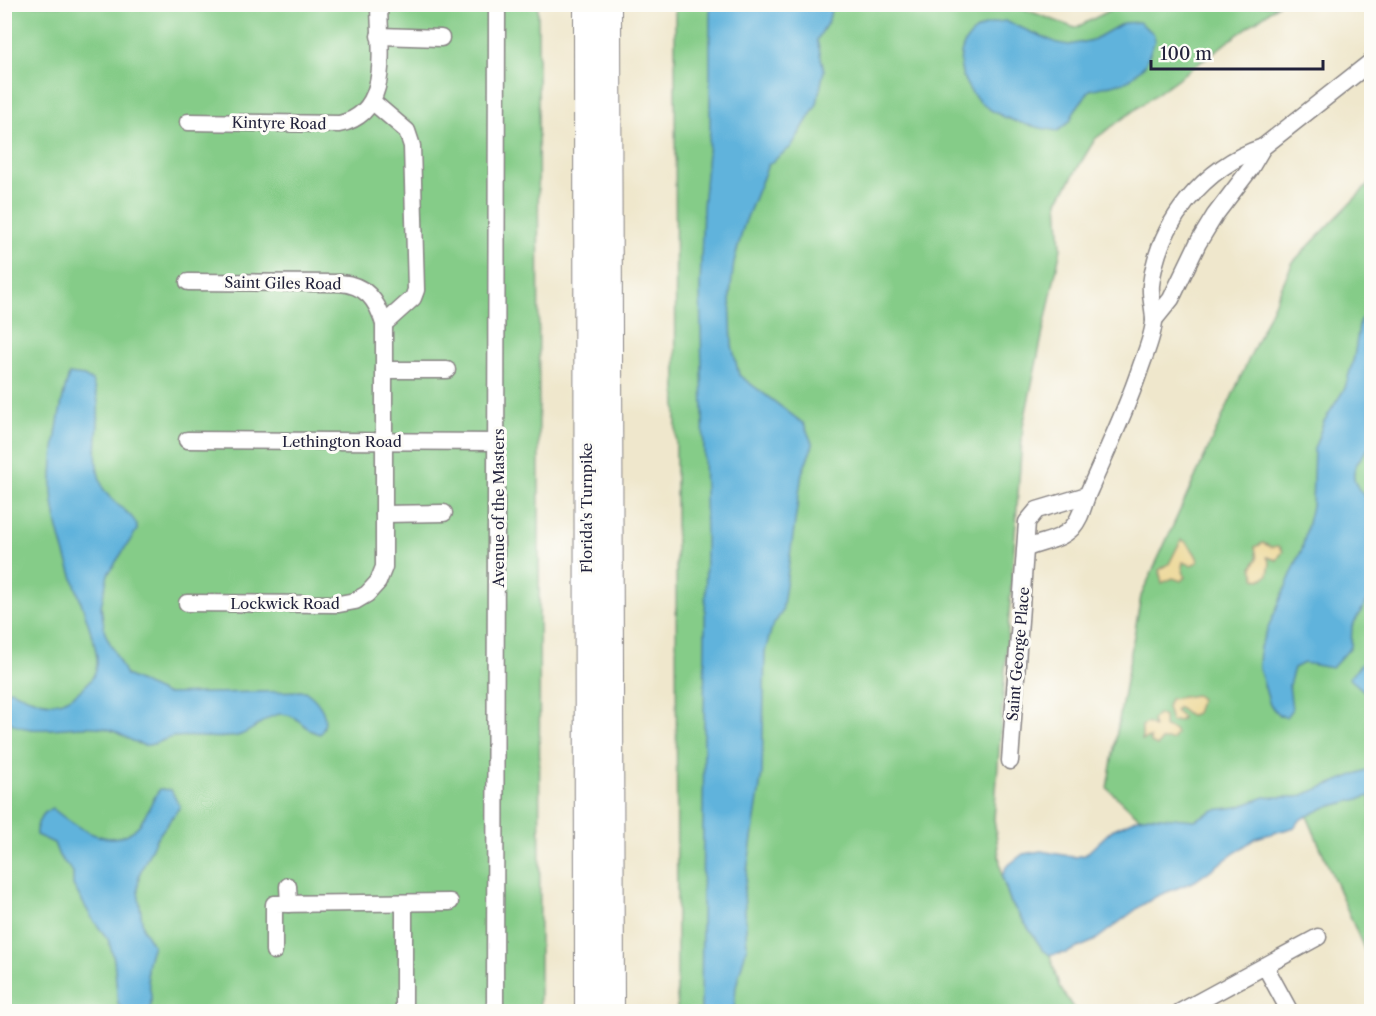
<svg xmlns="http://www.w3.org/2000/svg" width="1376" height="1016" font-family="'Libre Caslon Text',serif">
  <style>
    .green { fill: #85cc88; stroke: #547762; stroke-width: 1.5 }
    .sand { fill: #eeda9e; stroke: #887e6c; stroke-width: 1.5 }
    .water { fill: #60b3dc; stroke: #416a8c; stroke-width: 1.5 }
    .lines { fill: none; stroke-linecap: round; stroke-linejoin: round }
    .minor-casing { stroke: #888484; stroke-width: 19 }
    .highway-casing { stroke: #888484; stroke-width: 28 }
    .minor { stroke: #fff; stroke-width: 16 }
    .highway { stroke: #fff; stroke-width: 26 }
    .labels { text-anchor: middle; dominant-baseline: central; stroke-width: 6; stroke-linejoin: round; paint-order: stroke }
    .street-label { font-size: 15px; fill: #22223b; stroke: #fdfcf7 }
  </style>
  <rect width="100%" height="100%" fill="#fdfcf7"/>
  <filter id="ink" filterUnits="userSpaceOnUse"><feTurbulence type="fractalNoise" baseFrequency=".0167" numOctaves="2"/><feDisplacementMap in="SourceGraphic" scale="12" xChannelSelector="R" yChannelSelector="G"/><feConvolveMatrix kernelMatrix="1 2 1 2 8 2 1 2 1" color-interpolation-filters="sRGB"/></filter>
  <filter id="wash" filterUnits="userSpaceOnUse"><feTurbulence type="fractalNoise" baseFrequency=".008" numOctaves="4" result="noise"/><feDisplacementMap in="SourceGraphic" scale="24" xChannelSelector="R" yChannelSelector="G"/><feGaussianBlur stdDeviation="1.35" result="paint"/><feColorMatrix in="noise" values="0 0 0 0 0 0 0 0 0 0 0 0 0 0 0 0 0 1.4 0 .05"/><feComposite in="paint" operator="in"/></filter>
  <g filter="url(#wash)">
    <rect width="100%" height="100%" fill="#efe7cc"/>
    <g class="green">
      <path d="M5,5H538L540,1011L5,1012Z"/>
      <path d="M675,5H1013L1075,28L1109,11L1113,5H1278L1095,139L1058,201L1061,248L1023,426L994,819L1002,877L1011,903L1050,955L1059,986L1075,1011H677Z"/>
      <path d="M1371,182V965L1300,800L1195,826L1141,819L1107,788L1141,596L1293,262Z"/>
    </g>
    <g class="sand">
      <path d="M1181,540C1187,540 1198,556 1198,562L1191,565L1183,562L1182,567L1185,577L1181,581L1173,578L1162,583L1159,570L1169,564Z"/>
      <path d="M1263,543L1271,547L1279,546L1283,551L1277,560L1267,557L1270,563L1268,575L1260,580L1256,579L1252,567L1257,559L1255,547Z"/>
      <path d="M1196,695L1201,699L1196,713L1189,716L1178,707L1175,711L1182,717L1181,720L1171,722L1167,707L1170,699Z"/>
      <path d="M1158,714L1164,717V727L1174,730L1176,734L1172,740H1162L1157,746L1151,743L1150,738L1142,740V726L1147,723L1154,727L1152,720Z"/>
    </g>
    <g class="water">
      <path d="M710,5H832L829,20L817,40L824,70L817,104L791,147L768,165L744,225L734,262L730,295L732,345L739,375L804,424L813,445L802,473L782,612L772,627L765,652L762,773L744,891L747,947L736,986L734,1012L701,1011L706,537L700,288L703,207L710,130Z"/>
      <path d="M1005,21L1057,43L1069,45L1093,40L1123,23L1139,22L1153,33L1155,40L1145,65L1128,81L1090,90L1075,110L1070,121L1058,131C1037,128 1015,123 996,113C950,89 944,27 1005,21Z"/>
      <path d="M1371,312V446C1348,469 1348,481 1371,503V595L1352,626L1351,647L1332,668L1304,663L1294,668L1289,685L1292,709L1286,717L1279,715L1270,705L1259,668L1260,647L1302,549L1312,506L1314,449L1324,421L1345,388L1354,357L1360,320Z"/>
      <path d="M69,374L84,376L92,381C94,388 98,396 98,404C100,435 90,456 103,488C110,504 139,515 137,530L108,574L101,606L105,633L126,675L165,694L305,691C319,701 332,718 320,734C305,732 300,715 282,714C266,714 253,733 237,736C215,740 195,735 173,737C163,739 152,747 143,745C126,741 119,729 97,727C68,724 25,739 5,718V692L10,690C40,702 57,713 84,687C91,681 96,674 97,664C98,650 91,633 87,620C74,579 55,534 52,492C51,455 59,409 69,374Z"/>
      <path d="M1365,660L1371,666V697L1349,678Z"/>
      <path d="M1371,768V796L1324,808L1301,819L1295,827L1256,838L1195,881L1157,896L1142,905L1094,941L1066,953L1050,955L1043,950L1011,903L1002,877L1006,867L1023,854L1041,851L1075,857L1085,855L1112,830L1138,818L1149,816L1195,820L1214,810L1238,807L1265,797H1298Z"/>
      <path d="M160,789L171,790L180,807L156,839L139,875L138,890L143,929L153,945C150,954 146,964 147,974C149,990 153,992 150,1011H125L118,1004L114,959L108,939L93,920L73,885V872L59,856L54,843L36,835C35,824 43,812 52,808C74,826 113,855 139,825C148,814 151,800 160,789Z"/>
    </g>
  </g>
  <g filter="url(#ink)">
    <g class="lines">
      <defs>
        <g id="minor">
          <path d="M379,36L441,38"/>
          <path d="M373,102L407,131L412,146L416,290L413,298L384,324"/>
          <path d="M188,122L339,124C393,113 379,46 379,4"/>
          <path d="M1154,320L1171,299L1198,243L1215,215L1250,169L1263,147L1372,61"/>
          <path d="M384,370H447"/>
          <path d="M187,440L498,442"/>
          <path d="M384,514L444,513"/>
          <path d="M1027,548C1043,541 1059,541 1072,528C1082,517 1083,504 1089,491C1107,450 1126,411 1140,369C1145,354 1153,337 1154,321C1154,309 1150,297 1151,285C1158,223 1204,167 1263,147"/>
          <path d="M187,603L339,604L355,601L367,594L378,582L384,567V324C377,300 366,285 340,283L188,282"/>
          <path d="M1010,761L1027,522L1037,510L1087,495"/>
          <path d="M288,886L289,904"/>
          <path d="M274,951V904L450,902"/>
          <path d="M1265,966L1290,1012"/>
          <path d="M404,1012V904"/>
          <path d="M495,1012L497,4"/>
          <path d="M1180,1012L1318,937"/>
        </g>
        <g id="highway">
          <path d="M587,4L588,1012"/>
          <path d="M608,4L611,1012"/>
        </g>
      </defs>
      <use href="#minor" class="minor-casing"/>
      <use href="#highway" class="highway-casing"/>
      <use href="#minor" class="minor"/>
      <use href="#highway" class="highway"/>
    </g>
  </g>
  <g class="labels">
    <g class="street-label">
      <text transform="translate(279 123) rotate(1)">Kintyre Road</text>
      <text transform="translate(283 283) rotate(1)">Saint Giles Road</text>
      <text x="342" y="441">Lethington Road</text>
      <text transform="translate(498 508) rotate(-90)">Avenue of the Masters</text>
      <text transform="translate(586 508) rotate(-90)">Florida's Turnpike</text>
      <text x="285" y="603">Lockwick Road</text>
      <text transform="translate(1018 654) rotate(-85)">Saint George Place</text>
    </g>
  </g>
  <rect width="1376" height="1016" fill="none" stroke="#fdfcf7" stroke-width="24"/>
  <path d="M1151 60v9h172v-9" fill="none" stroke="#22223b" stroke-width="3"/>
  <text x="1160" y="60" font-size="18" fill="#22223b" stroke="#fdfcf7" stroke-width="4.5" paint-order="stroke">100 m</text>
</svg>
